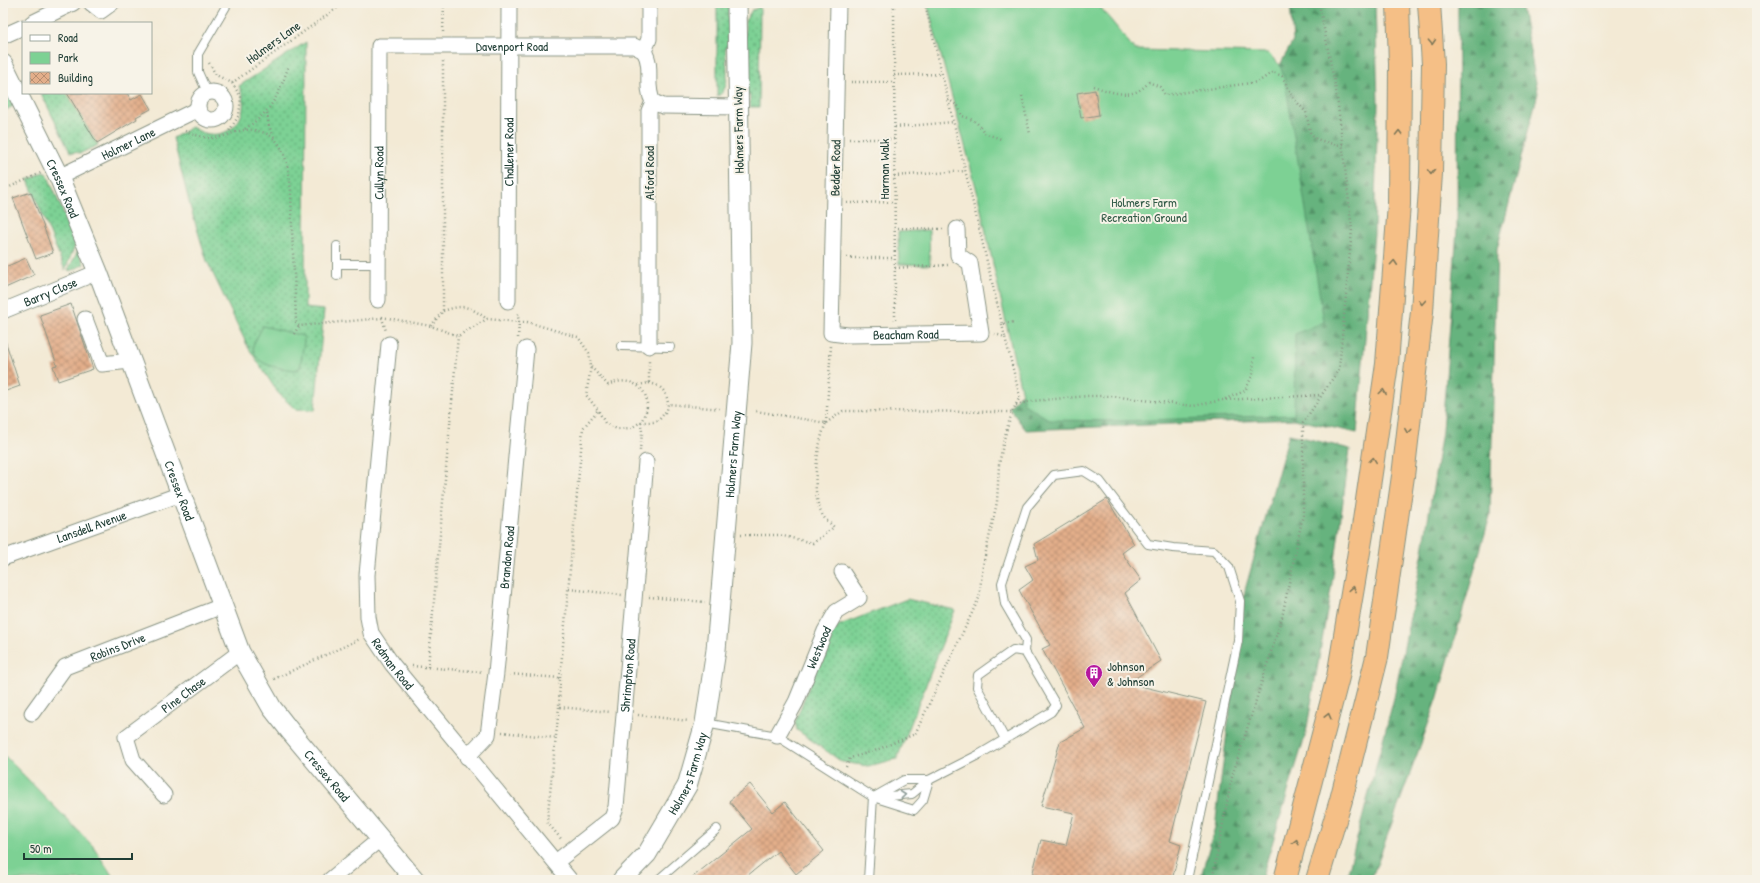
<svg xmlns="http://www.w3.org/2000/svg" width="1760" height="883" font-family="'Patrick Hand',sans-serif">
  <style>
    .grass { fill: url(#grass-dots); stroke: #4e8764 }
    .forest { fill: url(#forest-firs); stroke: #427859 }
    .park { fill: #7dd194; stroke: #4e8764 }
    .building { fill: url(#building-cross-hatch) }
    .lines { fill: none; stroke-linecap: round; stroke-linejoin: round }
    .service-casing { stroke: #899484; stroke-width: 10 }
    .minor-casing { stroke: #899484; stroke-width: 17 }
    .tertiary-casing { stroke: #899484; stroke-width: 21 }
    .motorway-casing { stroke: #899484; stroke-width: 24 }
    .path { stroke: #899484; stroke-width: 2.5; stroke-dasharray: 1 3; stroke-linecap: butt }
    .service { stroke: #fff; stroke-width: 8 }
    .minor { stroke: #fff; stroke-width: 15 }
    .tertiary { stroke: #fff; stroke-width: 19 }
    .motorway { stroke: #f5bf86; stroke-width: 22 }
    .oneway { stroke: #7f7859 }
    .oneway2 { stroke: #8f9e9a }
    .labels { text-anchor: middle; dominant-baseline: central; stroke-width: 4; stroke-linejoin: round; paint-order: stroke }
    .street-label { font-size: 13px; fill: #1f3d34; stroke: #f7f3e8 }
    .park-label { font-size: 13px; fill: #325b47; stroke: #f7f3e8 }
    .poi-label { font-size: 13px; fill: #1f3d34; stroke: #f7f3e8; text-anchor: start }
  </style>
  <defs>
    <pattern id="grass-dots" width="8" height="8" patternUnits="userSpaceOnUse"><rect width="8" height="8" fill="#7dd194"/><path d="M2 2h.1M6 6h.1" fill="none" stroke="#66ab7a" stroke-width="1.8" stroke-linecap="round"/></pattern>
    <pattern id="forest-firs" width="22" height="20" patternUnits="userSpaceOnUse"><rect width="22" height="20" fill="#66b37e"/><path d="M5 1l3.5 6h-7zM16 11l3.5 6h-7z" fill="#539368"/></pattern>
    <pattern id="building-cross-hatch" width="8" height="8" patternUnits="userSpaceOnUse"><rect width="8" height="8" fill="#e3ae8a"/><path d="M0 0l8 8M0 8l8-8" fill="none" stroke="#b78f72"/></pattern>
  </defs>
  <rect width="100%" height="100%" fill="#f7f3e8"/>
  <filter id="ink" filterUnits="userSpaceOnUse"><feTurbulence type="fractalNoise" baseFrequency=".025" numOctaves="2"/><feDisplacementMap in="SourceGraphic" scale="8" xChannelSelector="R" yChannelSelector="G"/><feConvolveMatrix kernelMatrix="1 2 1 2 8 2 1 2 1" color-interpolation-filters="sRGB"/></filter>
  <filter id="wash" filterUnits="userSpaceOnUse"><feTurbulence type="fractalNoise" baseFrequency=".012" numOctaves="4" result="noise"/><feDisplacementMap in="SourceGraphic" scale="16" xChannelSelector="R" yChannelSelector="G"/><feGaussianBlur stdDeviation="0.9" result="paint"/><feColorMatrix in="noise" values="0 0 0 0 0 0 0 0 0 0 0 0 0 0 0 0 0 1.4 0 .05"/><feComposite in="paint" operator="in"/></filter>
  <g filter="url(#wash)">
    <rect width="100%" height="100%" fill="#f3ead5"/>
    <g class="grass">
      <path d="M717,3H728L729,47H725C726,61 732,91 717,96Z"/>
      <path d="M760,7L759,107H750V95H746L745,21L752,10Z"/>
      <path d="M306,42L305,308L324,310L315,410L295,409L278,393L248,347L207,261L190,206L173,138L192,127C223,148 255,120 239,86Z"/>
      <path d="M3,80L15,105L4,111L3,110Z"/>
      <path d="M41,93H67L98,145L81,153L70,152Z"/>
      <path d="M43,172L47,174L76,243L65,270L28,180Z"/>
      <path d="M78,251L84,264L71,271L68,270Z"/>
      <path d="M907,599L955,610L897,759L868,766L842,762L797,730L795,722L832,628Z"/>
    </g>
    <g class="forest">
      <path d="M1290,3H1375L1378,103L1374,233L1357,433L1294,419L1026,430L1009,408L1026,387L1291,330L1323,318L1280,65L1293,41Z"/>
      <path d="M1458,3H1521L1538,93L1497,249L1490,516L1437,700L1371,880H1346L1394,698L1423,551L1442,431L1457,230Z"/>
      <path d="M1289,434L1350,449L1332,583L1306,733L1261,880H1200L1215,827L1245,590Z"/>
    </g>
    <g class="park">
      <path d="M927,3H1097L1135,50L1268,53L1280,65L1285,81L1324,322L1295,334L1294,415L1121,421L1050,420L1024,404L976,187Z"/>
      <path d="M929,230L930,265L899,264L898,232Z"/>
      <path d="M263,326L303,336L304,341L300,368L295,370C280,368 253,367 253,345Z"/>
      <path d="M3,754L93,846L115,880H3Z"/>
    </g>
    <g id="blocks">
      <g class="building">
        <path d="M1095,90L1099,115L1081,118L1077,93Z"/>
        <path d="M67,93H127L131,100L142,94L151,109L136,117L137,119L97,143Z"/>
        <path d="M31,192L53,253L36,259L13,198Z"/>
        <path d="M26,258L34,275L3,289V268Z"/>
        <path d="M71,304L93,369L58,381L53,366L57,365L40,315Z"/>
        <path d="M5,340L20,386L3,392V341Z"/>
        <path d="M1107,499L1134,544L1122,553L1141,580L1125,593L1161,661L1128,683L1206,702L1170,841L1181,845L1172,880H1031L1041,840L1066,845L1074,813L1041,806L1060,742L1085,728L1042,649L1050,645L1019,590L1033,580L1025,566L1038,560L1034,544Z"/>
        <path d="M750,784L773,812L785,802L824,851L796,874L778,851L742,880H689L752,829L729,801Z"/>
      </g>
    </g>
  </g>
  <g filter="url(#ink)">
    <use href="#blocks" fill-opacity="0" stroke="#899484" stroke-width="1"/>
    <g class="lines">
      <defs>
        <g id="service">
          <path d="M207,92L198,72V54L228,3"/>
          <path d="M337,246V264"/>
          <path d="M337,276V264H378"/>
          <path d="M621,346L670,347"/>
          <path d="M1025,652L1026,640L1005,604L1002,583L1027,507L1054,475L1084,471L1100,481L1148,544L1173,548L1214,551L1229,567L1240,601L1238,641L1187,880"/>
          <path d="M705,723L777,736L873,797L868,880"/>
          <path d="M873,797L914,810L923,800L929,780L980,754L1051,712L1056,705L1025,652L1013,650L978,675L977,687L1005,739"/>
          <path d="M874,797L904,780H929"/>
          <path d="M878,797L912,794L929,780"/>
          <path d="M658,880L717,829"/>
        </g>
        <g id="minor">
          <path d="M91,3L101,11L112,3"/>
          <path d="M649,3V39L644,51C654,68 644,85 653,102L649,111V346"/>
          <path id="s1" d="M838,3L831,333L848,335L981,333L970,263L958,255L957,229"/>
          <path d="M32,23L73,3"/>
          <path d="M3,36L23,27"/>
          <circle cx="212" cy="106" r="14"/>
          <path d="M653,102L663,106L738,107"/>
          <path id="s2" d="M59,177L198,109"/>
          <path id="s3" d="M378,300L379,46H634L644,51"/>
          <path id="s4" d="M508,301L509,3"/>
          <path id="s5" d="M3,311L98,272"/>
          <path d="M85,319L102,364L130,361"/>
          <path id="s6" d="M389,344L367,575L368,617L371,633L392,664L570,880"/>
          <path id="s7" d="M3,558L181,494"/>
          <path id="s8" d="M32,713L65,667L222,606"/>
          <path id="s9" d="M777,736L796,702L825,631L836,612L859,598L842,572"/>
          <path id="s10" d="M467,757L488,735L496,673L526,349"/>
          <path id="s11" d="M164,795L133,760L126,737L240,652"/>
          <path id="s12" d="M556,862L612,818L616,807L646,462"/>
          <path d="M330,880L380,839"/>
        </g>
        <g id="tertiary">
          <path id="s13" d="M3,64L59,177L98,272L240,652L272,708L290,731L415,880"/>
          <path id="s14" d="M622,880L647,854L687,786L705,723L716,650L742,343L737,3"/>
        </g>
        <g id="motorway">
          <path d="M1285,880L1338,677L1362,534L1387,364L1399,204L1400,64L1398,3"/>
          <path d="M1317,880L1341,800L1377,657L1403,476L1422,312L1431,173L1433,64L1429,3"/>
        </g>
      </defs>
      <use href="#service" class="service-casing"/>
      <use href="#minor" class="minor-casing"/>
      <use href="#tertiary" class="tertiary-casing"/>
      <use href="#motorway" class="motorway-casing"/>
      <g class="path">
        <path d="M894,3L895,320"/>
        <path d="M925,3L1002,324L1014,322"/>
        <path d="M443,32L444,3"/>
        <path d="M209,63L216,75L232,83L241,97L239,115L228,133"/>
        <path d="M894,75L942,74"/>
        <path d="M851,82H894"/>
        <path d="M232,83L344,3"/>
        <path d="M1093,86C1114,93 1133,101 1149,82L1160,87L1165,95L1258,82L1273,72L1282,76L1294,99L1306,112L1310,132L1316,139L1336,145L1343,144"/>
        <path d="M1022,96L1030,134"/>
        <path d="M948,99L958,106L962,116C973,119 979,123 984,133L1001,139"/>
        <path d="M267,113L269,126L275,139"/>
        <path d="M895,127L954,122"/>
        <path d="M245,129C273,110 278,96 289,65"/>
        <path d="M185,131C194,134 203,138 212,138C234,137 238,124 265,133C278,138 284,151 287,164C292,183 291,205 292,225C293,257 295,290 296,322L299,326L382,318L386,331"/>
        <path d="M849,139H894"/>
        <path d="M894,176L965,171"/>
        <path d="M3,190L41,173"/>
        <path d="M847,203L894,202"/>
        <path d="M894,228L944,229"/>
        <path d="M847,258H894"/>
        <path d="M895,268L948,265"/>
        <path d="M443,311C464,304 469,306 487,319"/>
        <path d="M382,317L431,326L458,336L487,319L519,322L517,311"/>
        <path d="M1002,324L1005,337"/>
        <path d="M431,326L443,311V59"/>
        <path d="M294,334L299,326"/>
        <path d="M518,338L519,322H527L578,337L589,353L591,367L586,395L598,410L605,423L617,429L631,428L641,422H653L659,420L667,410L668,404L721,409"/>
        <path d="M591,367L608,385C625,376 648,384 647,406C647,413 642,418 641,423C641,426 642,429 642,432C642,438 640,445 640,451"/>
        <path d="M649,383C661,385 667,392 668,404"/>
        <path d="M638,385L649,383V359"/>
        <path d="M1225,399L1245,391L1253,374L1254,357"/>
        <path d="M1016,405L1032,401L1088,396H1111L1193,406L1223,400L1321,395"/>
        <path d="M826,423L843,411L1012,412"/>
        <path d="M826,423L831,346"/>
        <path d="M741,535H779L813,543L834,527C830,523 824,519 822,514C810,494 817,444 826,423L756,411"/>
        <path d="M569,589L622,595"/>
        <path d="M649,597L705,602"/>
        <path d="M412,666L483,672"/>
        <path d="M428,667L458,336"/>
        <path d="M510,674L560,678L559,707L611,712"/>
        <path d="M560,678L583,428L598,410"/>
        <path d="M274,679L360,639"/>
        <path d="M559,707L547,822L562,840"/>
        <path d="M638,715L689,721"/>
        <path d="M502,732L556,738"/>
        <path d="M846,767L850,758L874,751L915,734L979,598L983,565L997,502L999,465L1004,439L1012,412L1020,397L1005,337L995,334"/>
        <path d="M1212,880L1232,777L1282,617L1303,515V423L1339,369L1352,230L1337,96L1319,3"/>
      </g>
      <use href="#service" class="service"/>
      <use href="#minor" class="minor"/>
      <use href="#tertiary" class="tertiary"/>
      <use href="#motorway" class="motorway"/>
    </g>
    <defs><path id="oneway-chevron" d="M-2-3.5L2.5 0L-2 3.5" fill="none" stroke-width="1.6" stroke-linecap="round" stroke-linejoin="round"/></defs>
    <g class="oneway">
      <use href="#oneway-chevron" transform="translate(1432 42) rotate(87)"/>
      <use href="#oneway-chevron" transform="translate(1399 133) rotate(-89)"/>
      <use href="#oneway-chevron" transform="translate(1431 172) rotate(92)"/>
      <use href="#oneway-chevron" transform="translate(1394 263) rotate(-86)"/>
      <use href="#oneway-chevron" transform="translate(1422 302) rotate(94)"/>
      <use href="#oneway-chevron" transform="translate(1383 392) rotate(-82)"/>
      <use href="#oneway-chevron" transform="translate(1408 431) rotate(97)"/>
      <use href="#oneway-chevron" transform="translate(1373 460) rotate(-82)"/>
      <use href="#oneway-chevron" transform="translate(1353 589) rotate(-80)"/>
      <use href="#oneway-chevron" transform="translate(1328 716) rotate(-76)"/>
      <use href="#oneway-chevron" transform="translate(1296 842) rotate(-76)"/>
    </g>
    <use class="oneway2" href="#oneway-chevron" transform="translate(903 795) rotate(-6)"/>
  </g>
  <defs>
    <symbol id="building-pin" viewBox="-11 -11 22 30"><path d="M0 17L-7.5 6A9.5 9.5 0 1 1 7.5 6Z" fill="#b5179e" stroke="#f7f3e8"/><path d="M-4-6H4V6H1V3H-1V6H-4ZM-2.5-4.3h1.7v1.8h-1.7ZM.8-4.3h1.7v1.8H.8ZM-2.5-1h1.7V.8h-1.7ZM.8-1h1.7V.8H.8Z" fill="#fff"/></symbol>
  </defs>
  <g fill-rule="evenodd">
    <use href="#building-pin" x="1084" y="663" width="20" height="27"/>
  </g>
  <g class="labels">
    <g class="street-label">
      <text transform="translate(273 42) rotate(-36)">Holmers Lane</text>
      <text stroke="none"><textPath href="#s3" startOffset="387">Davenport Road</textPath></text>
      <text transform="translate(738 130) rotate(-91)">Holmers Farm Way</text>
      <text stroke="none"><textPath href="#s2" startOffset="77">Holmer Lane</textPath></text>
      <text stroke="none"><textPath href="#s4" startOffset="149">Challener Road</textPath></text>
      <text transform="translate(835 168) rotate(-89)">Bedder Road</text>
      <text transform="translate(884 169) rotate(-90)">Harman Walk</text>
      <text stroke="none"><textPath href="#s3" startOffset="127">Cullyn Road</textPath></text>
      <text transform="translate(649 173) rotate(-90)">Alford Road</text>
      <text stroke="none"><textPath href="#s13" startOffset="138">Cressex Road</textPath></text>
      <text stroke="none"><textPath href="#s5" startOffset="51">Barry Close</textPath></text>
      <text stroke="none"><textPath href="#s1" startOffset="405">Beacham Road</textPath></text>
      <text stroke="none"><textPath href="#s14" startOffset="451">Holmers Farm Way</textPath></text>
      <text stroke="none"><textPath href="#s13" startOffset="462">Cressex Road</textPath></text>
      <text stroke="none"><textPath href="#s7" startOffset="94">Lansdell Avenue</textPath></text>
      <text stroke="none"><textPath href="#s10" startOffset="209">Brandon Road</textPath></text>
      <text stroke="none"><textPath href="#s8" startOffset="113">Robins Drive</textPath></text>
      <text stroke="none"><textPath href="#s9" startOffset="98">Westwood</textPath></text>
      <text stroke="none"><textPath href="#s6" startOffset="328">Redman Road</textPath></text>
      <text stroke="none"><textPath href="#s12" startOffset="215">Shrimpton Road</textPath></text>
      <text stroke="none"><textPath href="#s11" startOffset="142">Pine Chase</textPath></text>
      <text stroke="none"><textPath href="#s14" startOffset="127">Holmers Farm Way</textPath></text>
      <text stroke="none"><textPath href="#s13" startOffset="786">Cressex Road</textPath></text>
    </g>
    <g class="park-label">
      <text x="1144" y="202">Holmers Farm<tspan x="1144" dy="15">Recreation Ground</tspan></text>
    </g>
    <g class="poi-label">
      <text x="1107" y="666">Johnson<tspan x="1107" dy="15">&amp; Johnson</tspan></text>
    </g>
  </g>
  <rect width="1760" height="883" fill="none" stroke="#f7f3e8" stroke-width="16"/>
  <rect x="22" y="22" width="130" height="72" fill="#f7f3e8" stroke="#a1aaa0"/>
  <rect x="30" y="35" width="20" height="6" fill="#ffffff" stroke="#a1aaa0"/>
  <text x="58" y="42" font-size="12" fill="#1f3d34">Road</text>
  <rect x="30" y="52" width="20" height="12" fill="#7dd194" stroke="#a1aaa0"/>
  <text x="58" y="62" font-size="12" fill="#1f3d34">Park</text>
  <rect x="30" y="72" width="20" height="12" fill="url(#building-cross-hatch)" stroke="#a1aaa0"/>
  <text x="58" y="82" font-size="12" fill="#1f3d34">Building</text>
  <path d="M24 853v6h108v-6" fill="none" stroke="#1f3d34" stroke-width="2"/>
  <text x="30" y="853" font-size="12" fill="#1f3d34" stroke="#f7f3e8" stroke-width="3" paint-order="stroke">50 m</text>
</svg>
